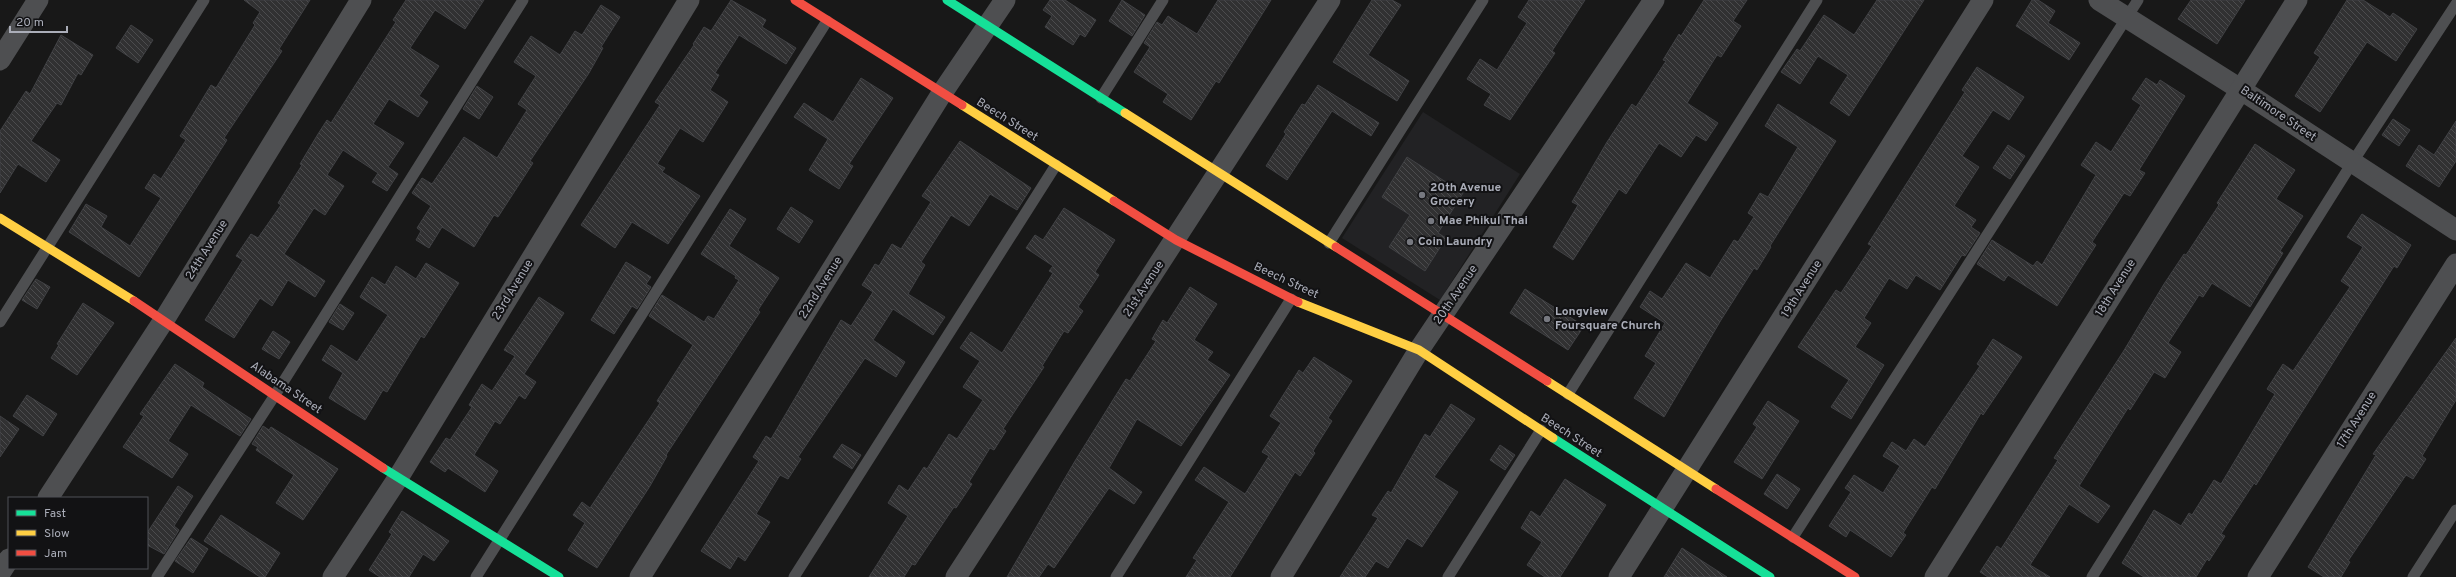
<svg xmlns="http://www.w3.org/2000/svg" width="2456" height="577" font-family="Overpass,sans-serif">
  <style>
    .built { fill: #222224 }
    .building { fill: url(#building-back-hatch); stroke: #404144 }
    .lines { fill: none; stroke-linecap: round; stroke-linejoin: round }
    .lane { stroke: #4e4f51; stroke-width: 11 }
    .street { stroke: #4e4f51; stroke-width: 21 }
    .fast { stroke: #16e098; stroke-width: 9 }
    .slow { stroke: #ffcf43; stroke-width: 9 }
    .jam { stroke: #f24e42; stroke-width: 9 }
    .poi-dot { fill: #777980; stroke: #121214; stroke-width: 1.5 }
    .labels { text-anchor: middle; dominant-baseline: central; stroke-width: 4; stroke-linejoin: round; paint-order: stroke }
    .street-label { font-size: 12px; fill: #aaadb8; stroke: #121214 }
    .poi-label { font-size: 12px; font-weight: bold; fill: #aaadb8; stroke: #121214; text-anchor: start }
  </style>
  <defs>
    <pattern id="building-back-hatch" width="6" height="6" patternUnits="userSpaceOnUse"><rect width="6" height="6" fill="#313132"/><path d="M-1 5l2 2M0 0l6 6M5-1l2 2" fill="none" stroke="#4c4c4e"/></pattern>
  </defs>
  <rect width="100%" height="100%" fill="#181818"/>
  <path class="built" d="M1423,112L1520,174L1440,300L1342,238Z"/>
  <g class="building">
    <path d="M244,0H310L279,49L282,51L224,138L227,140L139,277L69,232L86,204L107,216L101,227L130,246L161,198L145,188L154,174L161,179L186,140L180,136L211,85L216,88L255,25L253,23L260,12Z"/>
    <path d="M406,0H484L465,29L435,10L410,48L439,66L419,96L428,102L418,117L389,99L373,124L404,143L388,167L398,174L387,191L372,182L378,173L343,150L327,175L344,186L325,215L314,208L284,254L325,281L315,297L288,280L272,306L260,298L234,338L205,320L243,260L236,256L251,234L258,238L281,205L278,203L302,165L300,164L318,134L327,120L331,123L396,22L393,20Z"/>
    <path d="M731,0L766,20L762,27L796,48L786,64L739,35L715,73L719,75L710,90L728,102L703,142L680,128L657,164L665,168L662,172L700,196L668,244L632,222L615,248L581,225L660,105L655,102L694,45L693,44L704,27L711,31Z"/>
    <path d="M1050,0H1065L1096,20L1085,37L1080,34L1073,45L1045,27L1052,16L1043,10Z"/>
    <path d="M1122,0L1145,15L1132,36L1109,21Z"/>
    <path d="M1218,0H1271L1219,83L1216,81L1191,120L1163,102L1168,94L1134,72L1150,47L1144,43L1157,22L1162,25L1168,16L1197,34Z"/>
    <path d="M1372,0H1392L1401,5L1368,55L1409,81L1397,101L1333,62Z"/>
    <path d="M1529,0H1585L1552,51L1555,53L1510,120L1484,105L1491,94L1467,79L1480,59L1497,70L1527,23L1518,17Z"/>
    <path d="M1704,0H1747L1733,21L1741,26L1721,57L1717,55L1687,103L1718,123L1706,141L1696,135L1681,157L1659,143L1626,194L1619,189L1573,260L1553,247L1578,205L1572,202L1607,142L1632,104L1636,107L1666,61L1663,60L1679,34L1681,36Z"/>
    <path d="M1877,0H1924L1849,116L1830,103L1848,75L1818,56L1800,84L1781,72L1797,49L1800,51L1824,15L1854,35Z"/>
    <path d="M2032,0H2038L2055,11L2048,23L2080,43L2069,60L2016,26Z"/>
    <path d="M2191,0H2245L2217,44L2178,19Z"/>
    <path d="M2347,0H2363L2390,17L2393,13L2417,29L2396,61L2367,42L2320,112L2295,96L2320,57L2314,53Z"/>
    <path d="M601,5L620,17L601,47L603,48L589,73L530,161L533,163L498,217L494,215L474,247L442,227L429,248L416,240L421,231L417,228L431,206L412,193L422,178L432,184L464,137L497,158L527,110L518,104L536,76L514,62L531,36L560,55L575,31L582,35Z"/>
    <path d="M131,25L153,40L138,63L116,48Z"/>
    <path d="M61,35L93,55L81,75L78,73L61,105L57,103L31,141L60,160L46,182L18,164L0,193V131L26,91L30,94Z"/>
    <path d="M1977,67L2024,97L2009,120L1993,110L1962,156L1979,167L1954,206L1976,220L1971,227L1980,233L1965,256L1962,255L1940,290L1916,275L1907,289L1889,278L1864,318L1871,323L1855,347L1884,365L1851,419L1831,407L1849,380L1798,347L1836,290L1841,293L1872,246L1868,244L1965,92L1962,90Z"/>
    <path d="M861,78L893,98L849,164L853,166L839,189L809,170L828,139L794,117L804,103L833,122Z"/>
    <path d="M2146,78L2157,85L2160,80L2185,96L2139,170L2145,173L2130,196L2124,193L2092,242L2096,245L2057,306L2008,275L2004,281L1977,264L1992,240L2033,266L2037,261L2042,265L2096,175L2081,165L2096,142L2111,152L2141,105L2132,99Z"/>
    <path d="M1318,85L1379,123L1371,136L1332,111L1287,180L1266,166L1286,134L1284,132L1302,104L1305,105Z"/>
    <path d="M477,86L493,97L479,119L463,109Z"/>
    <path d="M1778,104L1836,141L1770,246L1771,247L1757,270L1754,268L1721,320L1664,417L1634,398L1656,363L1645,356L1665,323L1640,307L1650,291L1662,299L1686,263L1710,278L1734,240L1738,242L1754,217L1748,213L1760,193L1768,197L1798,147L1765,126Z"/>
    <path d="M2393,119L2410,130L2399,146L2382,135Z"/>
    <path d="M2456,121V161L2439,187L2406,166L2419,145L2434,155Z"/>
    <path d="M960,141L1031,188L1017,210L990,194L969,226L951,215L921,262L925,265L908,294L945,317L933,335L893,309L873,340L905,362L896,377L865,358L798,457L801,459L788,479L780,475L756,514L770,522L745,561L738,556L730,569L701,551L759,461L753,457L766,436L771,439L841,320L851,326L873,292L862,285L875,264L879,266L892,244L901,249L931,202L922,196Z"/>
    <path d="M2255,144L2295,170L2276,199L2303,216L2280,251L2283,253L2259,292L2250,307L2212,283L2203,297L2199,295L2168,343L2181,352L2165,378L2154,372L2130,410L2128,408L2079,486L2110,506L2098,523L2069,504L2030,565L2050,577H1988L1980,572L1997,546L2001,549L2058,460L2054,458L2123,352L2164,284L2184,254L2186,255L2219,205L2217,203Z"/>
    <path d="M2008,145L2025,156L2010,179L1993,168Z"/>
    <path d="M1407,157L1463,193L1438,233L1446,238L1425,271L1389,247L1410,215L1382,197Z"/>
    <path d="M791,207L813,221L799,243L777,229Z"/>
    <path d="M1064,208L1115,240L1095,272L1099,275L1078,307L1083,311L1068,333L1064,331L1042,366L1044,367L1003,429L1006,431L994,450L990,448L969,482L972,484L956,508L954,507L915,565L912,564L904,577H869L908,516L888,503L899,485L908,491L924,467L927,469L949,434L957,439L983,400L963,387L980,361L960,348L971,332L1002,353L1053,273L1049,271L1053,266L1026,248L1035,235L1043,240Z"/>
    <path d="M730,209L746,219L729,246L779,278L758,310L760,312L666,455L667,456L650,486L597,568L568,550L585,523L573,515L582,502L590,508L660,403L657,401L693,345L649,316L662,295L704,322L708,316L714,319L739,280L735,278L736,276L701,254Z"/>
    <path d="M2362,214L2411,245L2397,268L2394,266L2256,485L2254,483L2221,534L2225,536L2209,561L2207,559L2196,577H2144L2122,563L2154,510L2181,526L2189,513L2192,515L2214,480L2221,484L2275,394L2267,389L2283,364L2293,371L2350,287L2341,281L2363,247L2347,237Z"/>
    <path d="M626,262L651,277L646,284L651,287L637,309L632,306L614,334L591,320Z"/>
    <path d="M426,263L459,283L424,338L421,336L387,392L383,390L365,420L329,398L343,373L322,360L331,345L357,362L388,315L360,297L372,277L385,285L396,266L416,279Z"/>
    <path d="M36,279L50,287L37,309L22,300Z"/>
    <path d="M1190,287L1217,304L1194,340L1213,352L1207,360L1230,375L1181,446L1137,419L1109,468L1142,492L1134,504L1109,488L1054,568L1048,564L1039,577H1007L1075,461L1126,379L1130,381L1156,341L1152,339L1163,320L1167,323Z"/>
    <path d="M1525,289L1584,326L1568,350L1510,313Z"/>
    <path d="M539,297L564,313L524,374L536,382L525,399L519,395L500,424L495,421L474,455L498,471L485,492L448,468L445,472L430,462L446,438L450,440L472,407L469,405L482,384L492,391L515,356L504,350Z"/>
    <path d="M83,303L114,323L77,375L51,358L59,345L57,344Z"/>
    <path d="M340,304L354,313L343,330L329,322Z"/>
    <path d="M273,331L290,342L279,359L262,349Z"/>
    <path d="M2456,338V400L2422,456L2426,459L2413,479L2406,475L2348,561L2350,562L2341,577H2324L2308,567L2376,455L2373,454Z"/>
    <path d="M1993,339L2022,357L1983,415L1981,413L1935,489L1932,487L1903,533L1906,535L1891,557L1850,530L1846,537L1829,526L1851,492L1845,488L1854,475L1883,493L1900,466L1883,456L1892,442L1906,451L1914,439L1925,447L1980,366L1977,364Z"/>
    <path d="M1314,357L1352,381L1328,418L1332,421L1313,451L1315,453L1300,476L1295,472L1230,577H1186L1197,560L1193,558L1229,502L1195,480L1204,467L1245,494L1269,456L1262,452L1281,423L1270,416L1299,370L1303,373Z"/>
    <path d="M175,364L204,383L202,387L251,419L240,436L191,405L168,441L188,454L172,478L123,447L144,416L140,414Z"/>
    <path d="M27,395L57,414L43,436L13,416Z"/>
    <path d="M1768,401L1799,421L1762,479L1734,462L1757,427L1753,424Z"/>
    <path d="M1451,404L1475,419L1434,477L1458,492L1422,547L1407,538L1388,568L1376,561L1365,577H1340L1378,518L1372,515L1388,491L1391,493L1425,434L1430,437Z"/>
    <path d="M0,416L19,429L0,457Z"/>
    <path d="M263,426L269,430L271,427L338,469L303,520L276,503L294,475L256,450L258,447L252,444Z"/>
    <path d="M842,444L861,455L852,469L833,457Z"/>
    <path d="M1500,445L1515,455L1505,470L1490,460Z"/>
    <path d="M1777,474L1800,489L1787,509L1764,494Z"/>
    <path d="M1565,479L1606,505L1560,577H1545L1527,565L1542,542L1521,528L1531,511L1540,517Z"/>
    <path d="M178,486L193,496L174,526L179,530L164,554L147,545V533Z"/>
    <path d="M402,511L449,541L434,561L423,554L409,577H380L369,570L392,534L389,532Z"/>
    <path d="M221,515L280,553L265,577H260L204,541Z"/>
    <path d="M191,538L208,549L193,573L175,561Z"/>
    <path d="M1682,548L1727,577H1664Z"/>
  </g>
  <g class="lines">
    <g class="lane">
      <path d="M1101,98L1163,0"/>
      <path d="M1329,243L1483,0"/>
      <path d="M0,322L204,0"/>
      <path d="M1568,394L1817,0"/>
      <path d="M1793,537L2138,0"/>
      <path d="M157,577L275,395L523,0"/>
      <path d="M476,577L827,21"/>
      <path d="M794,577L1056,165"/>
      <path d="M1116,577L1291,299"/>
      <path d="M1448,577L1541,430"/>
      <path d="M2092,577L2352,163L2456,4"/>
      <path d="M2413,577L2456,510"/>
    </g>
    <g class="street">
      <path d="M2099,0L2240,89L2456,230"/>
      <path d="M0,60L38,0"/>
      <path d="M48,498L164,320L361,0"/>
      <path d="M0,573L9,559"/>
      <path d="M333,577L398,478L689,0"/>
      <path d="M640,577L942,93L1005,0"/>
      <path d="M956,577L1330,0"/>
      <path d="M1281,577L1419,350L1654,0"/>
      <path d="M1619,577L1983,0"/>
      <path d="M1935,577L2297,0"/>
      <path d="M2258,577L2456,264"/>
    </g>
    <g class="fast">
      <path d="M947,0L1125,113"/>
      <path d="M1553,438L1770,577"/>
      <path d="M383,468L559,577"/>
    </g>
    <g class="slow">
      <path d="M962,105L1114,201"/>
      <path d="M1125,113L1336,247"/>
      <path d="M0,218L134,301"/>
      <path d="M1298,302L1419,350L1553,438"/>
      <path d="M1547,381L1716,489"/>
    </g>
    <g class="jam">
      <path d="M795,0L962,105"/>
      <path d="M1114,201L1176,240L1298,302"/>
      <path d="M1336,247L1547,381"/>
      <path d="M134,301L383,468"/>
      <path d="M1716,489L1855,577"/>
    </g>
  </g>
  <g class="poi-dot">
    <circle cx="1422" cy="195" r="4"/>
    <circle cx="1431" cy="221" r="4"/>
    <circle cx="1410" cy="242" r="4"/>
    <circle cx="1547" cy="319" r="4"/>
  </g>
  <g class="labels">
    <g class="street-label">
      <text transform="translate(2278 114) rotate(34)">Baltimore Street</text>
      <text transform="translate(1007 120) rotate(32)">Beech Street</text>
      <text transform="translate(207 250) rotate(-58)">24th Avenue</text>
      <text transform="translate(1286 281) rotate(25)">Beech Street</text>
      <text transform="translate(821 288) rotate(-58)">22nd Avenue</text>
      <text transform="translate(2116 288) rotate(-58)">18th Avenue</text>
      <text transform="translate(1144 289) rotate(-57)">21st Avenue</text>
      <text transform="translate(1802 289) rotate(-58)">19th Avenue</text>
      <text transform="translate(513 290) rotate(-59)">23rd Avenue</text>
      <text transform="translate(1456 295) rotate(-56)">20th Avenue</text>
      <text transform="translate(286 388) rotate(34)">Alabama Street</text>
      <text transform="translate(2357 420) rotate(-58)">17th Avenue</text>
      <text transform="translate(1571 436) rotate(33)">Beech Street</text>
    </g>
    <g class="poi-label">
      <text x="1430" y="188">20th Avenue<tspan x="1430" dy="14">Grocery</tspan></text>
      <text x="1439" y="221">Mae Phikul Thai</text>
      <text x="1418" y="242">Coin Laundry</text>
      <text x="1555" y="312">Longview<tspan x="1555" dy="14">Foursquare Church</tspan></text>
    </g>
  </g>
  <rect x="8" y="497" width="140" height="72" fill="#121214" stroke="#4f5056"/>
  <rect x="16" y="510" width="20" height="6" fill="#16e098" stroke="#4f5056"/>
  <text x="44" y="517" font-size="12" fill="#aaadb8">Fast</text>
  <rect x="16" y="530" width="20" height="6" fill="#ffcf43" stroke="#4f5056"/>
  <text x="44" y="537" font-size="12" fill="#aaadb8">Slow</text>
  <rect x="16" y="550" width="20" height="6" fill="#f24e42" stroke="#4f5056"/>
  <text x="44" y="557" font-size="12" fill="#aaadb8">Jam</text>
  <path d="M10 26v6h57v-6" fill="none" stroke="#aaadb8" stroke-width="2"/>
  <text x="16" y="26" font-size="12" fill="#aaadb8" stroke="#121214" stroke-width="3" paint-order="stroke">20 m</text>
</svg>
